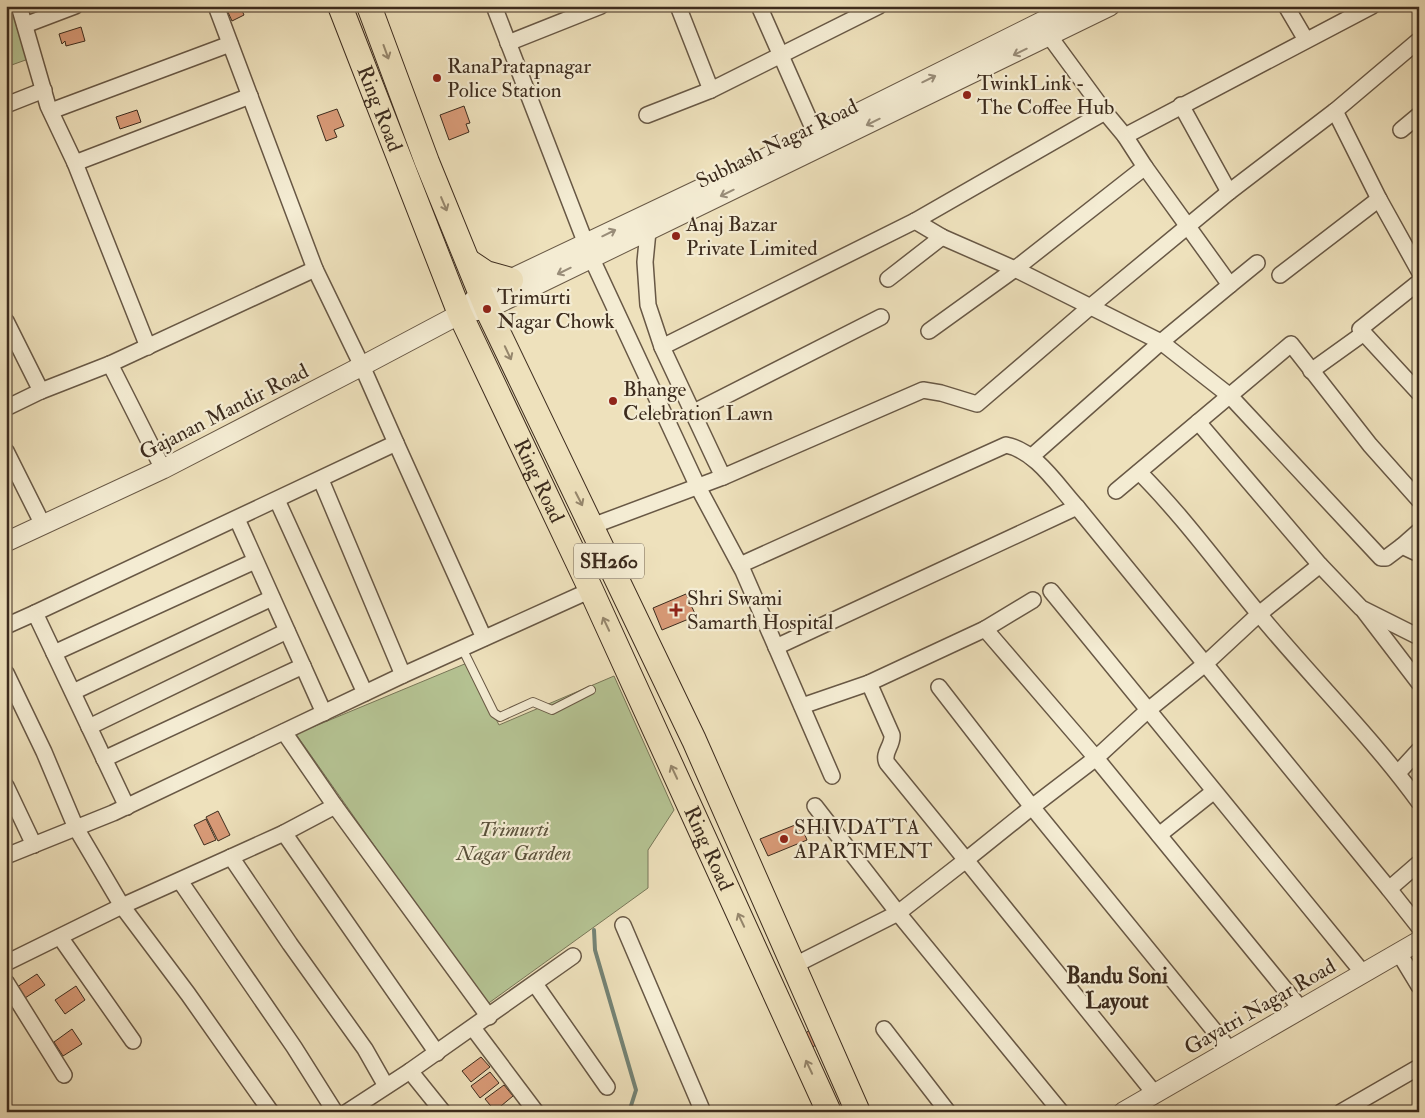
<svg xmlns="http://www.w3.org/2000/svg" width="1425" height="1118" font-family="'IM FELL Double Pica',serif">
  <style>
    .green { fill: #b5c393; stroke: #787758 }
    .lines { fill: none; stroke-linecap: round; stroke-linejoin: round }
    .stream { stroke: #748375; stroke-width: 4 }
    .building { fill: #d89a77; stroke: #3c2b1d }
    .service-casing { stroke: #685845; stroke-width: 10 }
    .minor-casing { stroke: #685845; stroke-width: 18 }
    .tertiary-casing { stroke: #685845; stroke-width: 21 }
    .primary-casing { stroke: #3c2b1d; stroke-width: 26 }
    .service { stroke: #f4ecd3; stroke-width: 8 }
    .minor { stroke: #f4ecd3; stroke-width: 15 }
    .tertiary { stroke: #f4ecd3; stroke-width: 19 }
    .primary { stroke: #eee1bc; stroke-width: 24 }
    .oneway { stroke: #95866c }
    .oneway2 { stroke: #988c78 }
    .poi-dot { fill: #8f2418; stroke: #f4ecd3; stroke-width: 2 }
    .labels { text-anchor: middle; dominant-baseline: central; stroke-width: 4.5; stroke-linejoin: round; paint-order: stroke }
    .shield { fill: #f4ecd3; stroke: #736554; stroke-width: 1 }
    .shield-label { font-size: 20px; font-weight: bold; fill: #3c2b1d }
    .poi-label { font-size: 21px; fill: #3c2b1d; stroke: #f4ecd3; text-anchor: start }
    .street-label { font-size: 21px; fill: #3c2b1d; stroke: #f4ecd3 }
    .park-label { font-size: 21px; font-style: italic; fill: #5a513a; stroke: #f4ecd3 }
    .neighbourhood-label { font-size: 22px; font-weight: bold; fill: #3c2b1d; stroke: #f4ecd3 }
  </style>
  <rect width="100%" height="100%" fill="#eee1bc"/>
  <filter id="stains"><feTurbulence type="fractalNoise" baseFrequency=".004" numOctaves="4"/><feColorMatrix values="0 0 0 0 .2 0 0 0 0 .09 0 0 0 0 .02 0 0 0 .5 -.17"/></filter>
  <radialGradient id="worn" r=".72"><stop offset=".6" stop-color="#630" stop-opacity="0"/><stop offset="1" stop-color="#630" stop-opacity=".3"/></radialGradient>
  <g class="green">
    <path d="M6,6H15L34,57L6,67Z"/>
    <path d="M467,663L499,725L614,676L674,810L648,850V888L486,1005L296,734Z"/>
  </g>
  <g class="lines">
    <path class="stream" d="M594,930L595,950L636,1090L629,1112"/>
  </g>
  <g class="building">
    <path d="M235,6H240L244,15L232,21L227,10Z"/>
    <path d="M81,27L85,41L66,46L65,41L62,44L59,34Z"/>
    <path d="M464,106L470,123L466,124L469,132L449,140L440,115Z"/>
    <path d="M337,109L344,126L334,130L337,137L326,141L317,116Z"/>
    <path d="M137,110L141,122L120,129L116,117Z"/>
    <path d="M686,594L696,616L662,630L653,608Z"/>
    <path d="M218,811L230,835L218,841L206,817Z"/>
    <path d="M206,819L216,840L204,845L194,825Z"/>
    <path d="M800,823L807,840L768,856L760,839Z"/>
    <path d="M37,974L45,985L25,998L17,987Z"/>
    <path d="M76,986L85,1000L65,1014L55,1000Z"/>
    <path d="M822,1021L832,1032L813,1047L803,1035Z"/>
    <path d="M72,1029L82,1044L63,1056L54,1042Z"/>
    <path d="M481,1057L490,1067L471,1082L462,1071Z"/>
    <path d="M490,1072L499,1083L480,1098L471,1086Z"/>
    <path d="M504,1085L513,1096L495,1111L485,1099Z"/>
  </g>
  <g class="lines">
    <defs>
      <path id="service" d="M462,648L494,713L500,717L533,702L552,710L591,690"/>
      <g id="minor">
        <path d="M19,6L48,106L75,163L148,347"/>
        <path d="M494,6L591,257L698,487L743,571L832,776"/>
        <path d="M678,6L711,90L879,6"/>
        <path d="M759,6L820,144"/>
        <path d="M1286,6L1306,40"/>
        <path d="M25,25L75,6"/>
        <path d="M1050,37L1105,112"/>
        <path d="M508,43L601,6"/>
        <path d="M6,105L44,90"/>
        <path d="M1181,105L1229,192"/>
        <path d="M51,111L230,44"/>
        <path d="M1335,111L1379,199L1419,271"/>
        <path d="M647,115L711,90"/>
        <path d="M1401,130L1419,115"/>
        <path d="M75,163L250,96"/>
        <path d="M649,221L645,262L648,305L662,347L915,221L942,237L1015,269L1161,342L1230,396L1381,558H1386L1402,546L1419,554"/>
        <path d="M915,221L1105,112L1125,136L1372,6"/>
        <path d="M1280,275L1379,199"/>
        <path d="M888,279L942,237"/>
        <path d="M1419,282L1360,329L1419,393"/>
        <path d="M1230,285L1257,263"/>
        <path d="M6,321L41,391L6,408"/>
        <path d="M929,331L1015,269L1145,167L1125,136"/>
        <path d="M662,347L723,477L923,390L941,393L977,404L1090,307L1229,192L1335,111L1419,40"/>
        <path d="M1311,371L1364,333"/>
        <path d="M41,391L110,364"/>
        <path d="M692,413L881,317"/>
        <path d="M1198,422L1320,565"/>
        <path d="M396,443L484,638"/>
        <path d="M6,451L43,525"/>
        <path d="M1031,457L1161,342L1230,285L1145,167"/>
        <path d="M163,469L110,364L315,269"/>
        <path d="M1139,472C1183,516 1219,566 1259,614C1311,677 1371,736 1419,802"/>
        <path d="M321,480L403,675"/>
        <path d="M1116,491L1291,344L1370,445L1419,500"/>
        <path d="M277,500L365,693"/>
        <path d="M237,519L324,713"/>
        <path d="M592,526L723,477"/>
        <path d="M1402,546L1419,531"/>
        <path d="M740,565L1006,445C1036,451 1057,485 1077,507L1389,889L1419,863"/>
        <path d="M1051,591L1363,973"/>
        <path d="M1364,611L1419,683"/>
        <path d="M35,613L396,443L362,366L315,269L216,6"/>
        <path d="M6,626L35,613L127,807"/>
        <path d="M985,629L1033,600"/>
        <path d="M776,647L1077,507"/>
        <path d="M54,653L255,561"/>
        <path d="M6,673L44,752L76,828L122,906L188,994L271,1112"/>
        <path d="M939,687L1032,807L1096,758L1147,711L1205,664L1259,614L1320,565L1361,608L1419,637"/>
        <path d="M73,692L272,598"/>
        <path d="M802,706L869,683"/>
        <path d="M89,727L287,631"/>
        <path d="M284,732L335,806L489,1017"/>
        <path d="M104,759L303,666"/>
        <path d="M1398,773L1419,750"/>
        <path d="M6,786L34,845"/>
        <path d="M284,833L335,806"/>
        <path d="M1159,835L1213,792"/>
        <path d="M6,856L113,813L403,675L591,590"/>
        <path d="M180,881L294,1047L335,1112"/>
        <path d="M1389,889L1419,927"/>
        <path d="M623,925L703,1112"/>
        <path d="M60,937L133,1041"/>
        <path d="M1399,953L1419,986"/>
        <path d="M6,963L122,906L231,857"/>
        <path d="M795,965L898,913L815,806"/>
        <path d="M6,982L64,1075"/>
        <path d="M535,984L607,1087"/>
        <path d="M473,1028L536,1112"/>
        <path d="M884,1029L948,1112"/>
        <path d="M1230,1050L1032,807L966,860L887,763C882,753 893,746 892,735L869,683L985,629L1096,758L1301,1009"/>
        <path d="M410,1071L443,1112"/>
        <path d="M386,1086L365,1049L290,944L231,857L284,833L437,1053"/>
        <path d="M347,1112L410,1071L573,956"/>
        <path d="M1061,1112L898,913L966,860L1155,1094"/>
        <path d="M1341,1112L1419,1067"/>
      </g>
      <g id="tertiary">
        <path d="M473,311L487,309L1110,6"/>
        <path d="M6,542L163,469L362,366L460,314L481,293L816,134L1073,6"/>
        <path d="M1123,1112L1419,941"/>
      </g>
      <g id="primary">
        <path id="s1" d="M340,6L460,314L591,590L829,1112"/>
        <path d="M369,6L427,162L487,309L694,740L858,1112"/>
        <path d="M468,261L486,273L511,280"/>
      </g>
    </defs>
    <use href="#service" class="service-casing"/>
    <use href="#minor" class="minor-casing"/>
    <use href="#tertiary" class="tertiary-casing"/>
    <use href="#primary" class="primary-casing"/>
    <use href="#service" class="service"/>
    <use href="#minor" class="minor"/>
    <use href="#tertiary" class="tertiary"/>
    <use href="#primary" class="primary"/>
  </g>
  <defs><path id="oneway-shaft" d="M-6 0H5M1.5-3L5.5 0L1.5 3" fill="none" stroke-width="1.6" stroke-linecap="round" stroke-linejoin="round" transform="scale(1.25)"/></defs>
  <g class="oneway">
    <use href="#oneway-shaft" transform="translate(386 52) rotate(70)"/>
    <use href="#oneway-shaft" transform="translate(444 204) rotate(67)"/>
    <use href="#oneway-shaft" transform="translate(508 353) rotate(65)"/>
    <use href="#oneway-shaft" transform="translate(579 499) rotate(63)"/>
    <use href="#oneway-shaft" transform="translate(606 624) rotate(-115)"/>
    <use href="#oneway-shaft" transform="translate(674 772) rotate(-115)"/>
    <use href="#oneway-shaft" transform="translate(741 920) rotate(-115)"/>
    <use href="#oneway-shaft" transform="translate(809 1067) rotate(-115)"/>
  </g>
  <g class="oneway2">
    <use href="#oneway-shaft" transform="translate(1020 52) rotate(154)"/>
    <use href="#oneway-shaft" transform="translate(929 79) rotate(-26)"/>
    <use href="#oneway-shaft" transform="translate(873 122) rotate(154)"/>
    <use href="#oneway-shaft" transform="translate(727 193) rotate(154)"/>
    <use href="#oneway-shaft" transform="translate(609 233) rotate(-26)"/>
    <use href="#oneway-shaft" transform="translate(564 271) rotate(154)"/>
  </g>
  <g class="poi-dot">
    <circle cx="437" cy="78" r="5"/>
    <circle cx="967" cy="95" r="5"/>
    <circle cx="676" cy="236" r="5"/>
    <circle cx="487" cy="309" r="5"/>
    <circle cx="613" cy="401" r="5"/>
    <path d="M673.5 602.5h5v5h5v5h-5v5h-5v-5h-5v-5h5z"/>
    <circle cx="784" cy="839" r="5"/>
  </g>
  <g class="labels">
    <rect class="shield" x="574" y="543.5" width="70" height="35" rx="4"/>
    <g class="shield-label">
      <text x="609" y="561">SH260</text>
    </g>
    <g class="poi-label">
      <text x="447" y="66">RanaPratapnagar<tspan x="447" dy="24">Police Station</tspan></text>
      <text x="977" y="83">TwinkLink -<tspan x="977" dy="24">The Coffee Hub</tspan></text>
      <text x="686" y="224">Anaj Bazar<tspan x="686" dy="24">Private Limited</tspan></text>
      <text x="497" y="297">Trimurti<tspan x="497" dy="24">Nagar Chowk</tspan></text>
      <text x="623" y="389">Bhange<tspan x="623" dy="24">Celebration Lawn</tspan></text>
      <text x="687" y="598">Shri Swami<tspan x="687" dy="24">Samarth Hospital</tspan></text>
      <text x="794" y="827">SHIVDATTA<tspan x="794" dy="24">APARTMENT</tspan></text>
    </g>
    <g class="street-label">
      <text stroke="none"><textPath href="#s1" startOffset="110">Ring Road</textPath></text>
      <text transform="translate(777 144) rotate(-26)">Subhash Nagar Road</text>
      <text transform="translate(224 412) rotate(-27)">Gajanan Mandir Road</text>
      <text stroke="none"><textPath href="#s1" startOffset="515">Ring Road</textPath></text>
      <text stroke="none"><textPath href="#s1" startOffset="920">Ring Road</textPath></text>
      <text transform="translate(1260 1007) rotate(-30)">Gayatri Nagar Road</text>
    </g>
    <g class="park-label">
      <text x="514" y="829">Trimurti<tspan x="514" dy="24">Nagar Garden</tspan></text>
    </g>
    <g class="neighbourhood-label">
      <text x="1117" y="976">Bandu Soni<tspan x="1117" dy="25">Layout</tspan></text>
    </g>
  </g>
  <rect width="1425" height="1118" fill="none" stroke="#eee1bc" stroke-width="25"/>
  <rect x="8" y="8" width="1410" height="1103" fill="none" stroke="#3c2b1d" stroke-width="2.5"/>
  <rect x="12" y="12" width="1400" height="1093" fill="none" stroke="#3c2b1d"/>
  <rect width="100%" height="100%" filter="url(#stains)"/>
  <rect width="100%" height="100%" fill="url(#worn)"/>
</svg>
